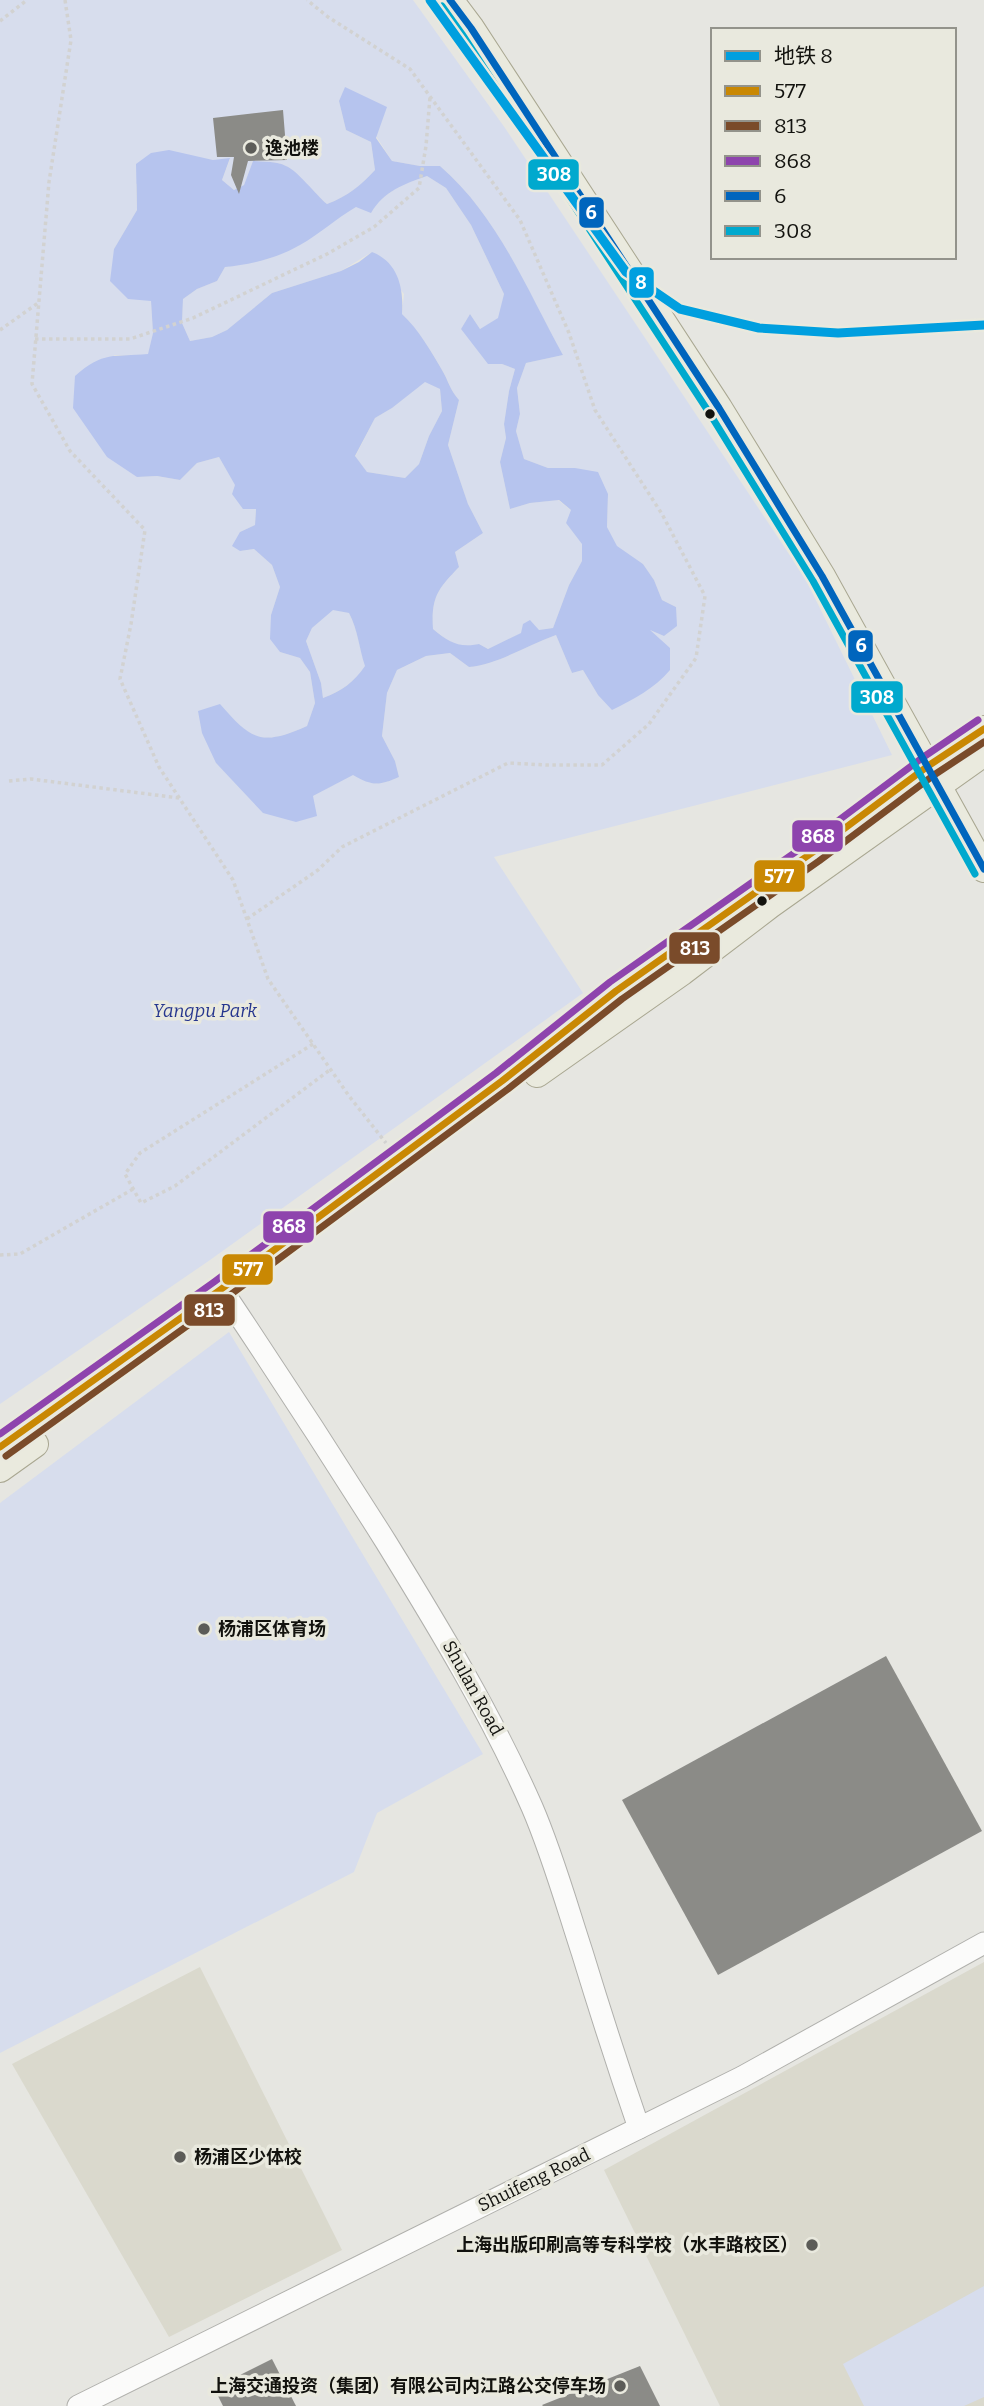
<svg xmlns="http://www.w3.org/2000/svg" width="984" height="2406" font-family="Bitter,'Noto Sans SC',serif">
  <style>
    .built { fill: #dad9cd }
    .green { fill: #d7dded; fill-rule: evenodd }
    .water { fill: #b6c4ee; fill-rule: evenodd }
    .building { fill: #8b8b87 }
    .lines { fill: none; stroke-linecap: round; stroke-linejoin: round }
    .minor-casing { stroke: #b0b0ac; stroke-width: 23 }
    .major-casing { stroke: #a9a791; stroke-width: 28 }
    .path { stroke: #d2d2d1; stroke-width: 3.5; stroke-dasharray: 3.5 3.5; stroke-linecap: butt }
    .minor { stroke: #fbfbfa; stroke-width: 21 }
    .major { stroke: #eaeade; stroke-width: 26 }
    .bus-1-casing { stroke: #e9e9de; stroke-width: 12 }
    .bus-2-casing { stroke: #e9e9de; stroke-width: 12 }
    .bus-3-casing { stroke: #e9e9de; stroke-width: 12 }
    .bus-4-casing { stroke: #e9e9de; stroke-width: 12 }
    .bus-5-casing { stroke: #e9e9de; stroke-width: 12 }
    .bus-1 { stroke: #c98803; stroke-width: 7 }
    .bus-2 { stroke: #7a4b2a; stroke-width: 7 }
    .bus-3 { stroke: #8e44ad; stroke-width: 7 }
    .bus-4 { stroke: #0065bd; stroke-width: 7 }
    .bus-5 { stroke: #00a9ce; stroke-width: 7 }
    .metro-1-casing { stroke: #e9e9de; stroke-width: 14 }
    .metro-1 { stroke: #009fdf; stroke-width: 9 }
    .poi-dot { fill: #5c5c58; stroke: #e9e9de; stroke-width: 2.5 }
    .bus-dot { fill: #12120e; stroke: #e9e9de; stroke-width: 2.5 }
    .labels { text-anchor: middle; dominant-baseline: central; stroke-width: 7; stroke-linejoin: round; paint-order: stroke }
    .poi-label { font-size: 18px; font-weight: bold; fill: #12120e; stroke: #e9e9de; text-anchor: start }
    .park-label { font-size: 18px; font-style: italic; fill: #26368e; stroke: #e9e9de }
    .street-label { font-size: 18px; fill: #12120e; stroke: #e9e9de }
    .line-badge { stroke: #e9e9de; stroke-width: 2.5 }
    .badge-label { font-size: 19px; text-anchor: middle; font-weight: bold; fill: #fff }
  </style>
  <rect width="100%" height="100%" fill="#e6e6e1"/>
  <g class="built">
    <path d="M984,1962V2406H720L604,2170Z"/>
    <path d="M200,1967L342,2250L169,2337L12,2064Z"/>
  </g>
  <g class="green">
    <path d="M0,0H413L505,128L805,578L892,755L494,857L583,993L210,1260L0,1404ZM345,88L392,161L420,166H440C498,216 526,289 563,355L526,363L517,388L520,414L516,431L524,459L548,468H575L608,494L607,527L617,547L643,564L654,580L662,600L676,607V626L664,636L648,629L598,695L583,670L572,673L556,635C527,645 499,664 469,667L450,653L426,656L397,670L387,693L382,736L395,761L399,777C378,786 372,786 353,774L313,796L240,787L216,763L220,705C252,741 262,746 307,726L315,703L310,672L300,658L280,652L271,615L280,587L272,565L254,549L240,551V532L255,525L256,508L232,494L236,486L219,457L197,463L180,480L157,476L137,477L114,355H148L153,333L151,301L114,249L137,210L136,184L194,157L213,160L230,159L222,180L234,190L244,185L253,161C264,162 276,161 286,166C296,170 316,195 327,204C348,196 360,186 375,170L371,142L346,130L339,101Z"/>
    <path d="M427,176L446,188L471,225L504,294L499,318L480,329L470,314L461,329L502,364L515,369L509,391L504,424L506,438L500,462L510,509L530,503L558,500L572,511L566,523L582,543V561L569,585L553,628L522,633L488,649L479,644C458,649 449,642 433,629C431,597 438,589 459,567L455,552L483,533L468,504L448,445L459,400C450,390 449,381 442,370C431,350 418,330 402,314L404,294L372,252L341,271L272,293L227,330L212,337L190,341L182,323L183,299L197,289L217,281L225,267L268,259L298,246L334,219L356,207L378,201L401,185Z"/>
    <path d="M425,381L440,389L442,411L429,436L419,464L405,478L367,472L355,457L375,418L392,408Z"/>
    <path d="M333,609L349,613C358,630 359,648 366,666C354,682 341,691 323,698L321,683L306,641L312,628Z"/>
    <path d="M229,1332L483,1754L377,1813L354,1872L0,2053V1503Z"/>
    <path d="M984,2286V2397L964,2406H864L843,2364Z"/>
  </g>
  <path class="water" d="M345,87L387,107L376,138L392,161L420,166H440C498,216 527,290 563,355L526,363L517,388L520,414L516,431L524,459L548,468H575L598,472L608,494L607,527L617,546L643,564L654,580L662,600L676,607L677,626L664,636L650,630L670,648V670C654,689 634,699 612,710L598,695L583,670L572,673L556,635C527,645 499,664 469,667L450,653L426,656L397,670L387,693L382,736L395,761L399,777C379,786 372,786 353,775L313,796L317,816L296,822L263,813L216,763L202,733L198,711L220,704C252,741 262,746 307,726L315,703L310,672L300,658L280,652L270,639L271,615L280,587L272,565L254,549L240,551L232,546L240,532L255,525L256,509H243L232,494L235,485L219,457L197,463L180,480L157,476L137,477L107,457L73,408L75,376C103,351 114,357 148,354L153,333L151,301L128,299L110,281L114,249L137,210L136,164L151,153L169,150L213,160L230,158L222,180L234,190L244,185L253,161C264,162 276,161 286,166C297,170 316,195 327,204C348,196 360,186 375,170L371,142L346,130L339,101ZM427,176L446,188L471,225L504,294L498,318L480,329L470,314L461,329L488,364H502L515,369L509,391L504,424L506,438L500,462L510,509L530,503L559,500L571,510L566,523L582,544V561L569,585L553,628L539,630L530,620L523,624L521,633L488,649L479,644C458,648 449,642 433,629C431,597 438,589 459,567L455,552L483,533L468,504L448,445L459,400C450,390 449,382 442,370C431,351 419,330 402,314C404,288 398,262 372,252L359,262L341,271L272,293L227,330L212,337L190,341L182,323L183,299L197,289L217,281L225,267C250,265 278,258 300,245C320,234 335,219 356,207L371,213C384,191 404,184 427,176ZM425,382L440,389L442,411L429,436L419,464L405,478L367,472L355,456L375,418L392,408ZM333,610L349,613C358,630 359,648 365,666C354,682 342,691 323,698L321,683L306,641L312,628Z"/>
  <g class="building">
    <path d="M283,110L287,160L248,161L239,194L231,175L234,157H217L213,118Z"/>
    <path d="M886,1656L982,1831L718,1975L622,1800Z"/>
    <path d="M272,2359L296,2406H223L214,2388Z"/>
    <path d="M640,2366L660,2406H543L542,2405Z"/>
  </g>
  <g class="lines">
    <defs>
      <g id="minor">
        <path d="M220,1290L230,1302C283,1381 335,1461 386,1542C439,1628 491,1714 532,1807C552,1853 566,1903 582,1952C600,2011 619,2070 639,2128"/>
        <path d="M78,2406L742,2077L984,1943"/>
      </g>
      <g id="major">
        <path d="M450,0L471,28L719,408L822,576L984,869"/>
        <path d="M537,1074L682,972L770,905L984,753"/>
        <path d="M0,1447L220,1290L502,1081L616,991L813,852L928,766L984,729"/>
        <path d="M0,1469L35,1444"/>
      </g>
    </defs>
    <use href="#minor" class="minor-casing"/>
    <use href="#major" class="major-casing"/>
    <g class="path">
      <path d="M65,0L71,40L49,182L32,384L70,451L145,530L131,624L120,679L159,767L233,880L268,979L349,1096L386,1143"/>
      <path d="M0,21L27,0"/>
      <path d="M0,330L38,303"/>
      <path d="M35,339H130L193,318L327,254L374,227L419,188L426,146L430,97"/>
      <path d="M9,781L31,779L179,798"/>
      <path d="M247,919L318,870L342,847L508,763L547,765H602L649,724L696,658L705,596L662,514L595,410L569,333L520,220L410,69L328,17L307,0"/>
      <path d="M313,1044L140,1153L125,1174L141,1203L175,1186L331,1069"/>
      <path d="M0,1255L20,1254L133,1189"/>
    </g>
    <use href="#minor" class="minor"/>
    <use href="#major" class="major"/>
    <defs>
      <path id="bus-1" d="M0,1447L220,1290L502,1081L616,991L813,852L928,766L984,729"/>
      <path id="bus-2" d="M6,1456L226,1298L508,1089L622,999L819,861L934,775L984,742"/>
      <path id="bus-3" d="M0,1434L214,1282L496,1073L610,982L807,844L922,758L978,720"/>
      <path id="bus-4" d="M450,0L471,28L719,408L822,576L984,869"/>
      <path id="bus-5" d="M442,6L462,34L710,414L813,581L975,874"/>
    </defs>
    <use href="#bus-1" class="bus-1-casing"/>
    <use href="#bus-2" class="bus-2-casing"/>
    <use href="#bus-3" class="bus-3-casing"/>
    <use href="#bus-4" class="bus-4-casing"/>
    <use href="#bus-5" class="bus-5-casing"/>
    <use href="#bus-1" class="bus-1"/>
    <use href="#bus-2" class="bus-2"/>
    <use href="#bus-3" class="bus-3"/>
    <use href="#bus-4" class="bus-4"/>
    <use href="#bus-5" class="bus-5"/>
    <defs>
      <path id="metro-1" d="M430,0L626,272L680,309L759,328L838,333L984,325"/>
    </defs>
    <use href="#metro-1" class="metro-1-casing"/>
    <use href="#metro-1" class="metro-1"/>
  </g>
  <g class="poi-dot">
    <circle cx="251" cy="148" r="7"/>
    <circle cx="204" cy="1629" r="7"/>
    <circle cx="180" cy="2157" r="7"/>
    <circle cx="812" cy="2245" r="7"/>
    <circle cx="620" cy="2386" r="7"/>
  </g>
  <g class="bus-dot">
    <circle cx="710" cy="414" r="6"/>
    <circle cx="762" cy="901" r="6"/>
  </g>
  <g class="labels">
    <g class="poi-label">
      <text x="265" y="148">逸池楼</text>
      <text x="218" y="1629">杨浦区体育场</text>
      <text x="194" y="2157">杨浦区少体校</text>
      <text x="798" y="2245" text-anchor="end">上海出版印刷高等专科学校（水丰路校区）</text>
      <text x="606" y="2386" text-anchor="end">上海交通投资（集团）有限公司内江路公交停车场</text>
    </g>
    <g class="park-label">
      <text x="205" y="1011">Yangpu Park</text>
    </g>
    <g class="street-label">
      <text transform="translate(473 1688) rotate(61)">Shulan Road</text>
      <text transform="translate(534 2180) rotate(-26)">Shuifeng Road</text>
    </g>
  </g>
  <g class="line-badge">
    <rect x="527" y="158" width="53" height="33" rx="7" fill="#00a9ce"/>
    <rect x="578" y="196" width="27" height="33" rx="7" fill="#0065bd"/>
    <rect x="628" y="266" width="27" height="33" rx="7" fill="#009fdf"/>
    <rect x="847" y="629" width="27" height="34" rx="7" fill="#0065bd"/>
    <rect x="850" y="680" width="54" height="34" rx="7" fill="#00a9ce"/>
    <rect x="791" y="819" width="53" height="34" rx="7" fill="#8e44ad"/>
    <rect x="753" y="859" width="53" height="34" rx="7" fill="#c98803"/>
    <rect x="668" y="931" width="53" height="34" rx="7" fill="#7a4b2a"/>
    <rect x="262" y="1210" width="53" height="34" rx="7" fill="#8e44ad"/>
    <rect x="221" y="1253" width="53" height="33" rx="7" fill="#c98803"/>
    <rect x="183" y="1293" width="53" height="34" rx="7" fill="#7a4b2a"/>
  </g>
  <g class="badge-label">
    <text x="554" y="181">308</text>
    <text x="591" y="219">6</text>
    <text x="641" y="289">8</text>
    <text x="861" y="652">6</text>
    <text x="877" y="704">308</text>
    <text x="818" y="843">868</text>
    <text x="779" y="883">577</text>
    <text x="695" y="955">813</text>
    <text x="289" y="1233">868</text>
    <text x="248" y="1276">577</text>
    <text x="209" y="1317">813</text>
  </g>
  <rect x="711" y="28" width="245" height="231" fill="#e9e9de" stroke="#93938b" stroke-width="2"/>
  <rect x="725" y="51" width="35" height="10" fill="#009fdf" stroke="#93938b" stroke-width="2"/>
  <text x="774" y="63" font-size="21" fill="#12120e">地铁 8</text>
  <rect x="725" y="86" width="35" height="10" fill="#c98803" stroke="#93938b" stroke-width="2"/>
  <text x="774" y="98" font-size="21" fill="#12120e">577</text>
  <rect x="725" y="121" width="35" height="10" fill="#7a4b2a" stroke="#93938b" stroke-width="2"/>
  <text x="774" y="133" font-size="21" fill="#12120e">813</text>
  <rect x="725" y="156" width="35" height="10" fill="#8e44ad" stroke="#93938b" stroke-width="2"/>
  <text x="774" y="168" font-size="21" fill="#12120e">868</text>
  <rect x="725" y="191" width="35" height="10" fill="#0065bd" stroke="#93938b" stroke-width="2"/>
  <text x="774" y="203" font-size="21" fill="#12120e">6</text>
  <rect x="725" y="226" width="35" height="10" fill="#00a9ce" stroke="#93938b" stroke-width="2"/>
  <text x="774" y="238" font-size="21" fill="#12120e">308</text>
</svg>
